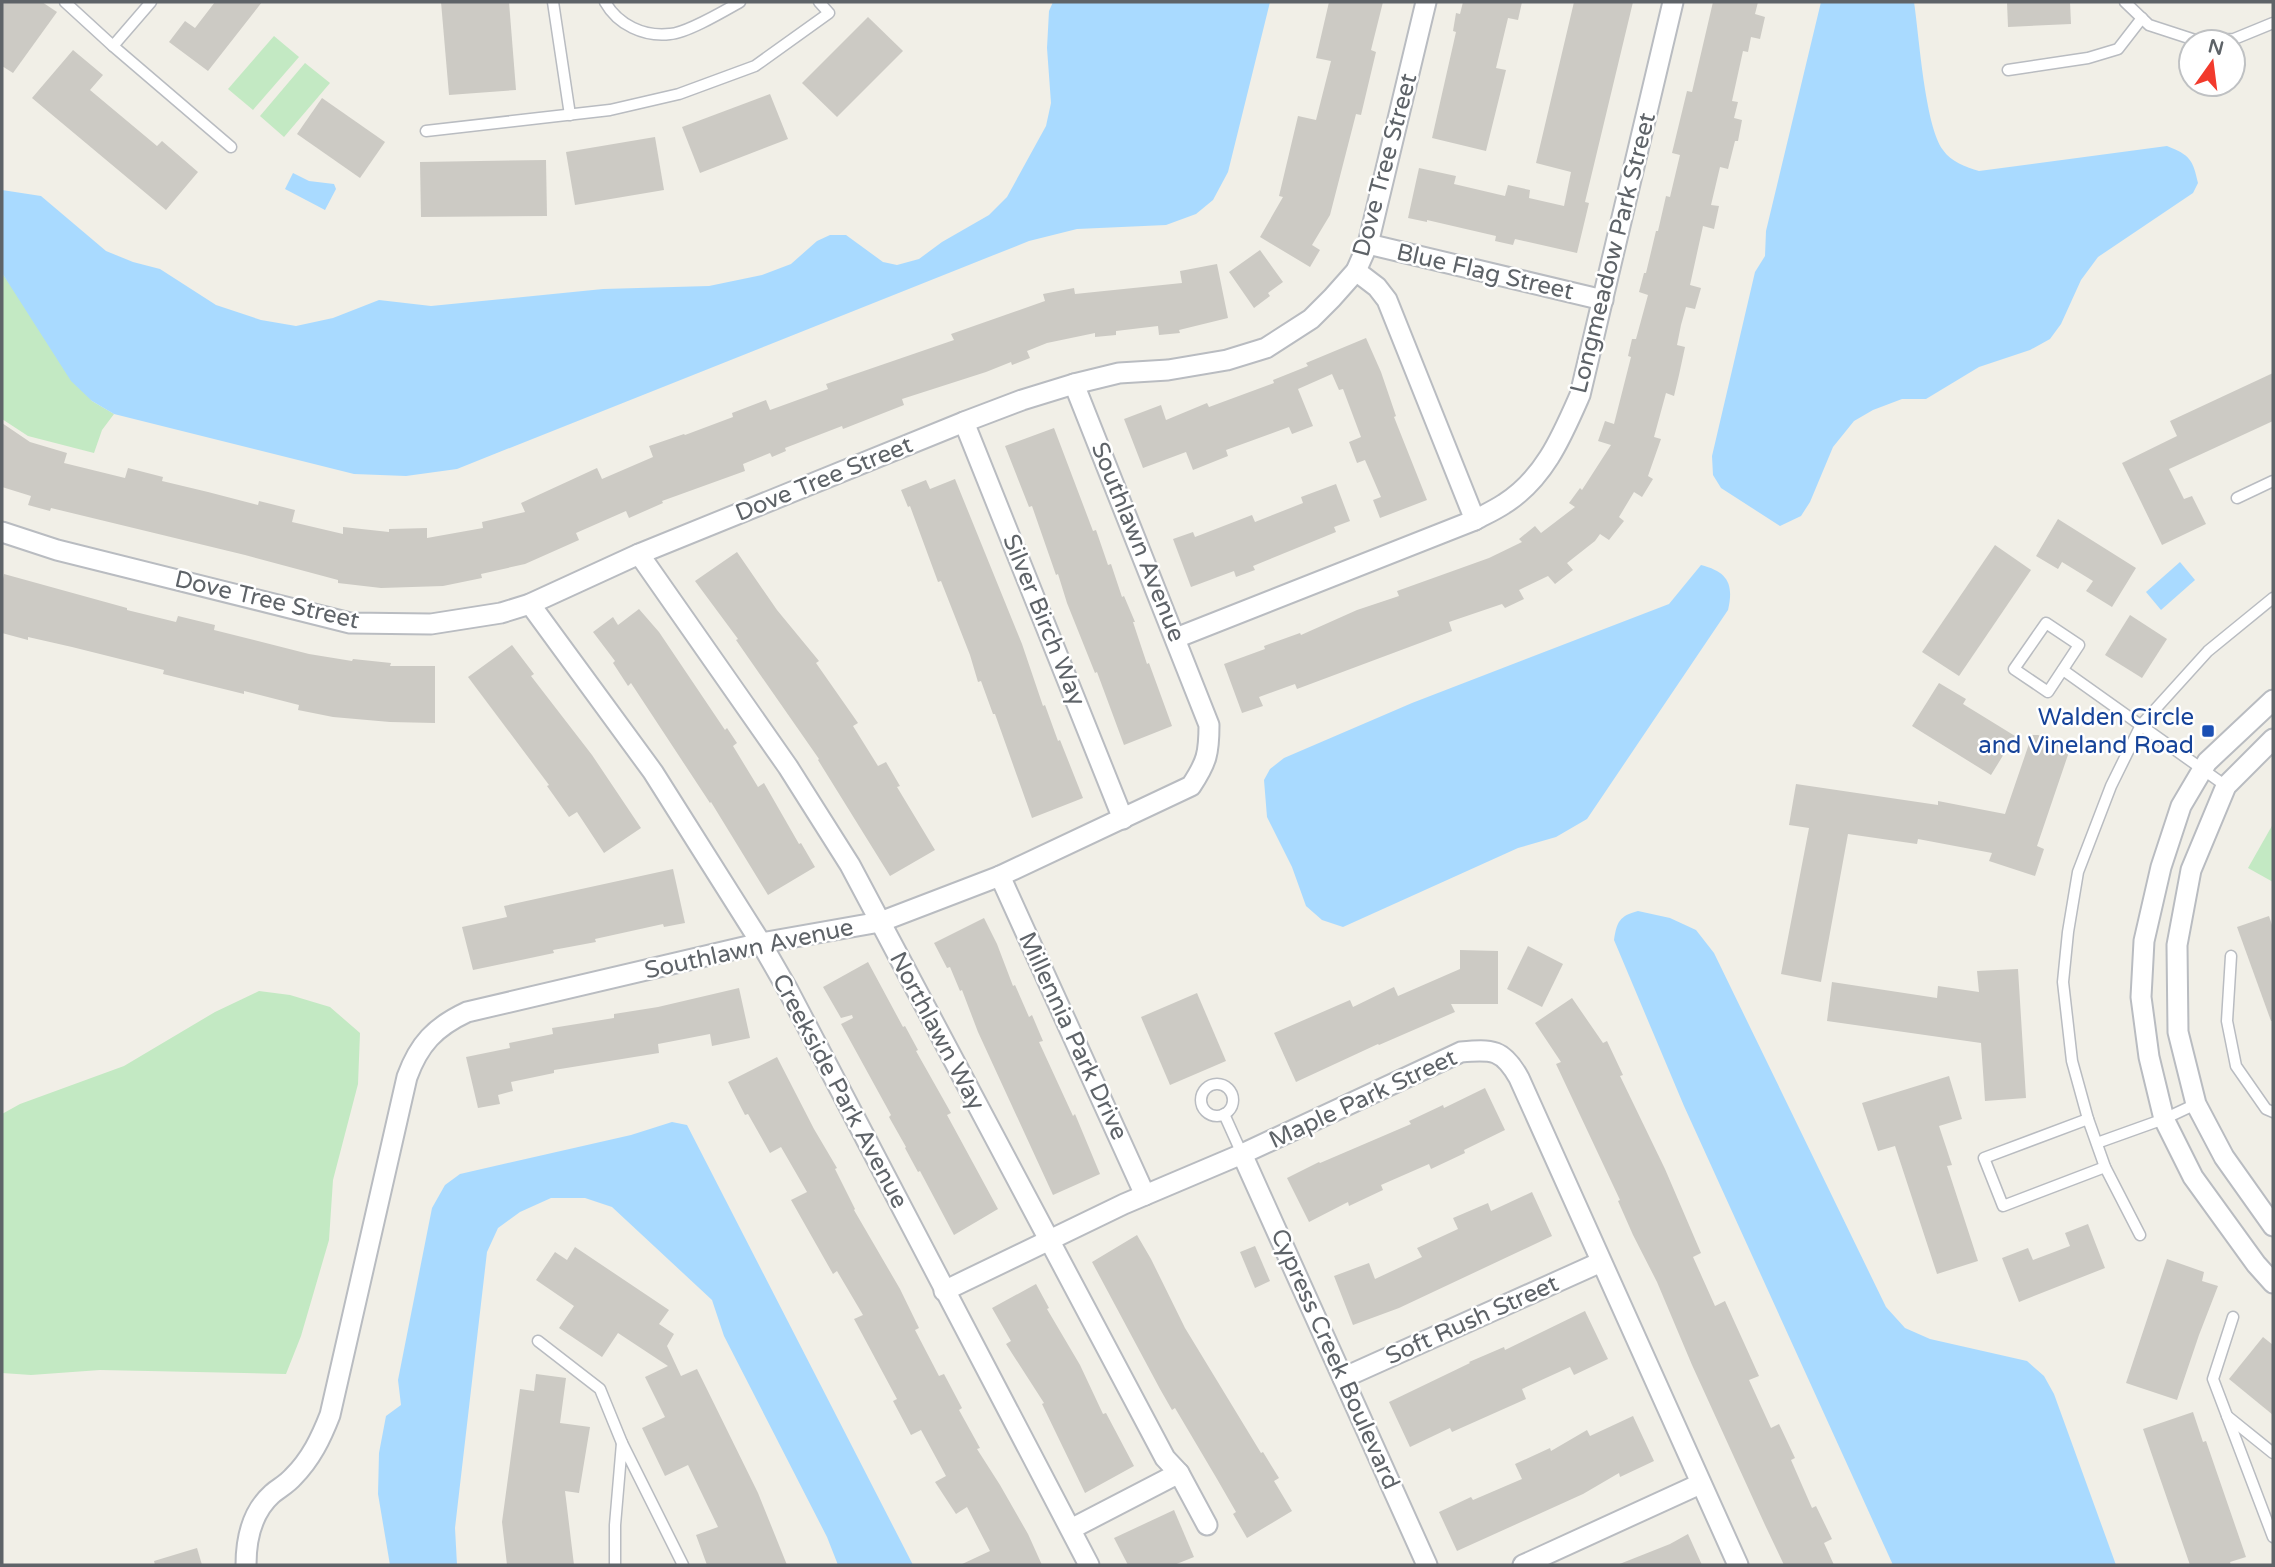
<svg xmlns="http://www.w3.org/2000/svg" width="2275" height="1567" font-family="'Varela Round',sans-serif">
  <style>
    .green { fill: #c3e9c3 }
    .water { fill: #a9daff }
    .building { fill: #cccac4 }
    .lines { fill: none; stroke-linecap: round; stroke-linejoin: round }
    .lane-casing { stroke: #b9bcc1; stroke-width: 13 }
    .street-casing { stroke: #b9bcc1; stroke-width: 23 }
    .lane { stroke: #fff; stroke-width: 10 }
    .street { stroke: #fff; stroke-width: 19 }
    .transit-dot { fill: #1a4fb4; stroke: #fff; stroke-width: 2.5 }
    .labels { text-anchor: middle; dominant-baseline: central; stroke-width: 5; stroke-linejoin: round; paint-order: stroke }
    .street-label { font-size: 24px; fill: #5e6368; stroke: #fff }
    .transit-label { font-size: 24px; fill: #164399; stroke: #fff; text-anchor: end }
  </style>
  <rect width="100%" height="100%" fill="#f1efe7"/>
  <g class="green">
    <path d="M274,36L299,57L253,110L228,89Z"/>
    <path d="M305,63L330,83L284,137L260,116Z"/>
    <path d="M2,273L92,401L114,414L102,430L94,453L28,436L2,419Z"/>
    <path d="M2273,824V882L2248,868Z"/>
    <path d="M259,991L290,995L330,1007L360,1033L358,1084L333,1180L329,1240L301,1336L286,1374L100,1370L31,1375L2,1373V1114L20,1104L124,1066L215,1012Z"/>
  </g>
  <g class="water">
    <path d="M1053,2H1270L1228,172L1213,200L1196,214L1166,225L1077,229L1029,241L457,469L406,476L354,474L114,414L92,401L71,381L2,273V190L41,196L106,251L133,262L160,269L216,305L261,320L296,326L333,318L379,300L431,306L603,289L709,286L762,275L791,264L817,241L830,235H846L883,262L897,265L919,259L942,242L989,215L1007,197L1046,126L1051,103L1047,48L1049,11Z"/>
    <path d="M1821,2H1914C1919,35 1925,126 1943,150C1951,162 1966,167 1979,171L2167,146C2190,155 2193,160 2198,183L2193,193L2098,257L2081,280L2061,324L2050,339L2030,350L1979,367L1926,399H1902L1873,410L1854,421L1833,447L1810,502L1801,516L1780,526L1721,488L1713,475L1712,456L1755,272L1765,256L1766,231Z"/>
    <path d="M293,173L309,181L334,184L336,189L325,210L285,189Z"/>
    <path d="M2180,562L2195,580L2161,610L2146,592Z"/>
    <path d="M1701,565C1728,572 1734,584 1728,610L1587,819L1556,837L1518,848L1343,927L1322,920L1306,906L1292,867L1267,817L1264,780L1270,769L1284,758L1412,703L1669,604Z"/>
    <path d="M1638,911L1670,918L1696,930L1714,953L1886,1307L1905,1328L1930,1339L2027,1361L2044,1376L2054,1394L2116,1565H1893L1684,1106L1614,940C1617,922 1619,916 1638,911Z"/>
    <path d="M672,1122L687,1125L913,1565H838L827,1537L724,1336L712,1300L612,1207L585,1198H551L520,1212L498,1228L487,1252L455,1528L457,1565H390L378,1494L379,1453L386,1416L401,1405L398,1380L432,1208L445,1185L460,1174L631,1135Z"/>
  </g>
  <g class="building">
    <path d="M2,2H42L57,12L13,73L2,66Z"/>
    <path d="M215,2H262L208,71L169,42L185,21L195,28Z"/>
    <path d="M441,2H509L516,90L449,95Z"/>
    <path d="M1329,2H1383L1371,50L1376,52L1361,115L1356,114L1330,215L1312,245L1320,250L1310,267L1260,237L1283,197L1279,196L1298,116L1316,120L1331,61L1316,58Z"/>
    <path d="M1463,2H1522L1518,20L1508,18L1496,68L1506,70L1486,151L1432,138L1456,32L1453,31L1456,13L1460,14Z"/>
    <path d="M1574,2H1633L1585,202L1589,203L1577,253L1515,239L1513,245L1495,241L1496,236L1427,220V222L1408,218L1419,168L1456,176L1454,184L1505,196L1508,185L1530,190L1529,198L1564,206L1571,172L1536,163Z"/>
    <path d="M1713,2H1758L1755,14L1765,17L1760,39L1751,37L1748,52L1743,51L1732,101L1738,102L1734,118L1742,120L1738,141H1735L1728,169L1720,167L1711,205L1719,206L1714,229L1703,226L1690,285L1701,288L1695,309L1686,307L1681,325L1677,345L1685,347L1679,375L1674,396L1666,393L1654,437L1661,439L1648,476L1653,479L1642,497L1634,492L1619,517L1624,521L1609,540L1600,534L1595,541L1567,563L1573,570L1555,584L1548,576L1519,590L1524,599L1505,608L1502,604L1449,622L1452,631L1297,689L1295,684L1259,697L1263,706L1242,713L1224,664L1265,649L1264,646L1300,633L1301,635L1357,610L1399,596L1397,591L1489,558L1522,542L1519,539L1535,526L1541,533L1575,507L1569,503L1580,488L1582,490L1611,445L1598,441L1605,421L1614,424L1631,357L1628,356L1632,339H1636L1648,295L1639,292L1644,273H1646L1656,231H1658L1666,196L1670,197L1680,155L1672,153L1687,91L1692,92Z"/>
    <path d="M2007,2H2070L2071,24L2008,27Z"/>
    <path d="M868,17L903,51L837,117L802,83Z"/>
    <path d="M73,50L103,75L90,90L157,146L162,141L198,172L166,210L32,98Z"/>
    <path d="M770,94L788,139L700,173L682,127Z"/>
    <path d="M322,98L385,142L360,178L297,134Z"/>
    <path d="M655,137L664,190L575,205L566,152Z"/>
    <path d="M546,160L547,216L421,217L420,162Z"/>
    <path d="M1260,250L1283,282L1268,293L1270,296L1254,308L1229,272Z"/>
    <path d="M1217,264L1228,318L1179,330L1180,333L1159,335L1158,326L1116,331V335L1095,337V333L1047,343L1027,351L1030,358L1012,365L1011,362L986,372L902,399L904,405L843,429L842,426L785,448L786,451L772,457L770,453L743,464L745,471L662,501L663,503L629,518L626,511L576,533L579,540L525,564L481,574L482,578L443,586L381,588L338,583V580L245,555L51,508L50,511L28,505L31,496L2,487V423L30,442L67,453L64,463L125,478L128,468L163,477L162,481L208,492L258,505L259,501L295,510L292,522L343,534V527L389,532V529L427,528V538L483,528L482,522L525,512L521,503L597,468L602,479L653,457L649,446L684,434L685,435L733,417L732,413L766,400L770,410L828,389L826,384L954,340L951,334L1045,301L1043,294L1074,288L1075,294L1182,283L1180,271Z"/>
    <path d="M1366,338L1381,372L1396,416L1394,417L1427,500L1380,518L1373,500L1381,497L1365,460L1357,463L1349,442L1361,437L1343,389L1339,390L1332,374L1298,389L1313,426L1292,434L1289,427L1226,450L1228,456L1193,470L1186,452L1143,468L1124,419L1161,405L1166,420L1207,403L1209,407L1274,383L1273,380L1308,366L1306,363Z"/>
    <path d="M2273,373V421L2169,469L2184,499L2192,496L2206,524L2162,545L2122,463L2177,436L2170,421Z"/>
    <path d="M1054,428L1093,531L1096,530L1108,565L1111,564L1122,597L1124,596L1135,622H1133L1147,664L1149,663L1172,726L1124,745L1097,672L1095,673L1067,603L1058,574L1056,575L1032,506L1029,507L1005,446Z"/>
    <path d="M955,479L1022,644L1043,706L1045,705L1058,741L1060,740L1083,798L1032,818L995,714H993L981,681L978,682L970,655L941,581L938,582L910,506L908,507L901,490L926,480L930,489Z"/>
    <path d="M1336,484L1350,521L1334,527L1336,532L1253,566L1255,570L1236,577L1234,571L1191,587L1173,539L1193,532L1195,537L1252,515L1255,522L1303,503L1301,497Z"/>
    <path d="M2058,519L2136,568L2112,607L2086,591L2093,581L2062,562L2058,569L2036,556Z"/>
    <path d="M1995,545L2031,570L1959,676L1922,652Z"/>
    <path d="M737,552L777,610L819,661L816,663L858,723L853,726L878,766L886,762L900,786L897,787L935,850L890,876L818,760L819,759L736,640L738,639L695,581Z"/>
    <path d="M4,574L127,608V610L176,622L178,616L215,625L214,630L309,654L352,661L353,659L391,663L390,666H435V723L390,722L333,717L298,710L299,705L244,691V694L163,674L164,670L72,647L28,637V640L2,633V584Z"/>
    <path d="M639,609L659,632L725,730L727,728L737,743L733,746L758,787L764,783L799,844L801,843L815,867L768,895L711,802L710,803L631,683L628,686L613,663L615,661L593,632L613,617L618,625Z"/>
    <path d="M2130,615L2167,639L2142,678L2105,655Z"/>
    <path d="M512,645L534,674L531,676L592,755L641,828L604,853L577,812L569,817L547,786L549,785L468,677Z"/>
    <path d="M1939,683L1966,699L1963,704L2015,736L1991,775L1912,726Z"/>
    <path d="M2032,735H2038L2071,746L2037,846L2044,849L2035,876L1989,861L1992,853L1918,839L1917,844L1848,834L1821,982L1781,974L1809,828L1789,825L1796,784L1938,805V801L2005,814Z"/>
    <path d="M673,869L685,923L664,927L663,924L595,939L596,942L553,950L554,953L473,970L462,927L507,917L504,906Z"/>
    <path d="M2269,916L2273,928V1021H2271L2237,927Z"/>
    <path d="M984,918L997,944L1013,986L1015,985L1029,1017L1032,1015L1043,1041L1039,1042L1073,1116L1075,1114L1100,1174L1053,1195L978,1032L962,990L960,991L950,967L947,968L934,943Z"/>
    <path d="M1528,946L1563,964L1542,1007L1507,989Z"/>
    <path d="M1460,950L1498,951V1004H1451L1455,1012L1379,1045L1378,1044L1296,1082L1274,1033L1350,1000L1353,1007L1394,987L1398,996L1460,969Z"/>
    <path d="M868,962L903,1027L905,1026L918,1050L916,1051L951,1113L947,1115L998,1209L954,1235L920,1171L918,1172L905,1148L906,1147L889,1117L891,1115L841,1024L853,1018L852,1015L841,1018L823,987Z"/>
    <path d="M2018,969L2026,1098L1985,1101L1981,1043L1827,1021L1832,982L1937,998L1938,986L1979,992L1977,971Z"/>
    <path d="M739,988L750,1038L712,1046L710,1034L658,1044L659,1053L554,1070V1073L511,1082L513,1091L498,1095L500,1104L478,1108L466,1057L510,1048L509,1043L553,1034L552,1028L614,1018V1014L658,1007Z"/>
    <path d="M1197,993L1226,1061L1170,1085L1141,1017Z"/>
    <path d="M1572,998L1603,1043L1607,1041L1623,1075L1620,1076L1665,1169L1701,1253L1693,1257L1715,1306L1725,1301L1759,1376L1749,1380L1771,1428L1779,1424L1795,1458L1791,1460L1812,1508L1816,1506L1832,1539L1824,1543L1834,1565H1784L1765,1525L1692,1365L1657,1282L1633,1235L1618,1201L1620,1200L1556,1064L1561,1062L1535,1023Z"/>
    <path d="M777,1057L814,1129L837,1168L835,1169L855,1209L854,1210L900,1289L919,1328L915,1330L939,1376L944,1374L962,1408L959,1410L980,1448L977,1449L1000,1485L1028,1534L1042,1565H960L990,1551L967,1507L956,1514L935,1482L946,1476L921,1430L911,1435L893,1401L897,1399L854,1319L863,1315L837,1271L833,1274L791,1200L807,1192L781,1147L770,1153L748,1114L745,1115L728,1082Z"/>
    <path d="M1949,1076L1962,1119L1939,1126L1952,1165L1947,1166L1978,1261L1937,1274L1895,1146L1878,1151L1862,1103Z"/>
    <path d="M1485,1088L1505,1130L1464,1150L1465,1153L1431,1169L1429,1164L1381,1185L1383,1190L1349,1206L1348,1202L1309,1222L1287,1178L1319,1162L1320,1163L1411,1124L1409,1121L1443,1105L1444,1108Z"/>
    <path d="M1532,1192L1552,1236L1399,1308L1353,1325L1334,1276L1369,1263L1375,1279L1422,1257L1417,1248L1458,1229L1453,1218L1488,1203L1491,1211Z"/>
    <path d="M2088,1224L2105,1268L2019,1302L2002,1258L2028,1248L2033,1260L2070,1246L2065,1233Z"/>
    <path d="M1137,1235L1151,1259L1185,1328L1261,1453L1263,1452L1279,1478L1274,1481L1292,1511L1247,1538L1233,1514L1236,1512L1217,1479L1175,1408L1172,1410L1160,1389L1092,1262Z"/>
    <path d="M1255,1246L1270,1281L1255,1288L1240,1252Z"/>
    <path d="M575,1247L669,1310L659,1324L674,1334L667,1346L681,1376L697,1369L758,1493L787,1565H707L696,1535L718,1527L688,1465L665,1476L642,1428L665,1417L645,1377L668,1366L618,1333L602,1357L559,1328L574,1306L536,1280L555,1252L567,1260Z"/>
    <path d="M2167,1259L2204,1272L2202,1281L2218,1286L2199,1335L2177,1400L2126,1383Z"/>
    <path d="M1036,1284L1049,1308L1047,1309L1080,1365L1103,1414L1106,1413L1134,1466L1085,1493L1042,1404L1044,1403L1006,1344L1011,1341L992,1308Z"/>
    <path d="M1585,1311L1608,1359L1574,1375L1570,1367L1522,1389L1526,1399L1452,1432L1450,1428L1410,1447L1389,1402L1470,1363L1469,1362L1504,1347L1505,1350Z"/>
    <path d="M2263,1337L2273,1345V1415L2229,1379Z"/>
    <path d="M536,1374L566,1378L560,1423L590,1427L579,1493L565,1491L574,1565H507L502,1522L520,1389L534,1391Z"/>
    <path d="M2193,1412L2203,1442L2206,1441L2246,1557L2230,1562L2231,1565H2190L2143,1429Z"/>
    <path d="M1633,1416L1654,1461L1620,1477L1619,1473L1583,1494L1457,1551L1439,1512L1471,1497L1473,1500L1522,1479L1515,1464L1550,1448L1551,1451L1587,1430L1590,1436Z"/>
    <path d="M1174,1510L1194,1557L1174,1565H1128L1114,1538Z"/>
    <path d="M1688,1534L1702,1565H1617L1670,1544Z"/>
    <path d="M197,1548L202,1565H155L154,1561Z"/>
  </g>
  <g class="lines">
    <defs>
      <g id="lane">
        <path d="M65,2L113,46L231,147"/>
        <path d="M553,2L570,115"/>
        <path d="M605,2C618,25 644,37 670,34C687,33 724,11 740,2"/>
        <path d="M2125,2L2149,25L2195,40L2234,39L2273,23"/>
        <path d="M113,46L151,2"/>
        <path d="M2008,70L2088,58L2118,49L2142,18"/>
        <path d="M426,131L610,110L679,94L755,66L829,13L819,2"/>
        <path d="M2237,498L2273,481"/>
        <path d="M2046,623L2079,645L2048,692L2014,669Z"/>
        <path d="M2063,670L2226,786"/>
        <path d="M2231,956L2227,1021L2236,1066L2266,1109L2273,1112"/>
        <circle cx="1217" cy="1100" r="16"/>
        <path d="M1224,1114L1242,1154"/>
        <path d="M2088,1119L1984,1158L2003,1206L2105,1167"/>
        <path d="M2097,1143L2164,1119L2196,1104"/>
        <path d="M2140,1235L2105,1167L2088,1119L2072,1061L2063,982L2068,932L2078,872L2111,786L2141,725L2208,651L2273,598"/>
        <path d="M2233,1317L2213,1379L2273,1537"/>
        <path d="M538,1341L600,1389L622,1443"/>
        <path d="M2227,1416L2273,1453"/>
        <path d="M615,1565V1525L622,1443L683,1565"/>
      </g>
      <g id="street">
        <path d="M1368,244L1603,300"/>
        <path d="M1356,271L1377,287L1387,300L1475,520"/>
        <path d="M964,422L1123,819"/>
        <path d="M2,532L57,550L350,623L431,624L501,613L530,604L639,554L964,422L1022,400L1074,384L1119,373L1168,370L1227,360L1266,348L1311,319L1332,298L1356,271L1368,244L1426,2"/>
        <path d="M639,554L788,767L850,865L1165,1458L1179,1473L1207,1525"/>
        <path d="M530,604L653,772L761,943L788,990L1089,1565"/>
        <path d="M1176,638L1475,520C1484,515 1495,510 1504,504C1544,479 1562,436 1580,395L1673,2"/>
        <path d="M2273,700L2207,762L2181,806L2161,867L2144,941L2141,997L2149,1057L2164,1119L2193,1177L2256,1264L2273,1283"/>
        <path d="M2273,739L2226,786L2191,870L2177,945L2178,1032L2196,1104L2224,1157L2273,1226"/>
        <path d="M1000,876L1145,1195"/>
        <path d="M1242,1154L1427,1565"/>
        <path d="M944,1291L1124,1204L1242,1154L1461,1052C1492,1049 1503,1049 1519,1078L1738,1565"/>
        <path d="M1343,1378L1601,1262"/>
        <path d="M1071,1529L1179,1473"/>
        <path d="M246,1565C246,1540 252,1512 272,1494C279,1488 287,1484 293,1477C311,1459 321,1438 330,1415L407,1077C419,1044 435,1027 467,1012L761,943L880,922L1000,876L1191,786C1207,762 1209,753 1209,725L1074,384"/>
        <path d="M1523,1565L1700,1484"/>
      </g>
    </defs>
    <use href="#lane" class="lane-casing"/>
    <use href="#street" class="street-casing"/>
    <use href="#lane" class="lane"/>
    <use href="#street" class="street"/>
  </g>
  <rect class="transit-dot" x="2201" y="724" width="14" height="14" rx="3.5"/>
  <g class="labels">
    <g class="street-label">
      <text transform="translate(1385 165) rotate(-75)">Dove Tree Street</text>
      <text transform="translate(1613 253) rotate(-76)">Longmeadow Park Street</text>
      <text transform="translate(1485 272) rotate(13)">Blue Flag Street</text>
      <text transform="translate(824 479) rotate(-22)">Dove Tree Street</text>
      <text transform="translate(1138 542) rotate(68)">Southlawn Avenue</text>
      <text transform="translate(267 600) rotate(13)">Dove Tree Street</text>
      <text transform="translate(1044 620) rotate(68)">Silver Birch Way</text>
      <text transform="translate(749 949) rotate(-12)">Southlawn Avenue</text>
      <text transform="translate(937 1031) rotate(62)">Northlawn Way</text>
      <text transform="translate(1073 1036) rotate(65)">Millennia Park Drive</text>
      <text transform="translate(840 1091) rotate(62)">Creekside Park Avenue</text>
      <text transform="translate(1363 1099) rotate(-25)">Maple Park Street</text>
      <text transform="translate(1472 1320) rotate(-24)">Soft Rush Street</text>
      <text transform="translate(1335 1359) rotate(66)">Cypress Creek Boulevard</text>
    </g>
    <g class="transit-label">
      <text x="2194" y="717">Walden Circle<tspan x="2194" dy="28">and Vineland Road</tspan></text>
    </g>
  </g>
  <rect width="2275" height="1567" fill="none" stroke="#5e6368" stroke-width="7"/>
  <g transform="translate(2212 63) rotate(14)"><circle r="33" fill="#ffffff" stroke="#bfc1c3" stroke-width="2"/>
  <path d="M0-5L12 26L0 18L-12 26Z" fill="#f23a2c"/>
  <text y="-10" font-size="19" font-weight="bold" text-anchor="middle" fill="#5e6368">N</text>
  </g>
</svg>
